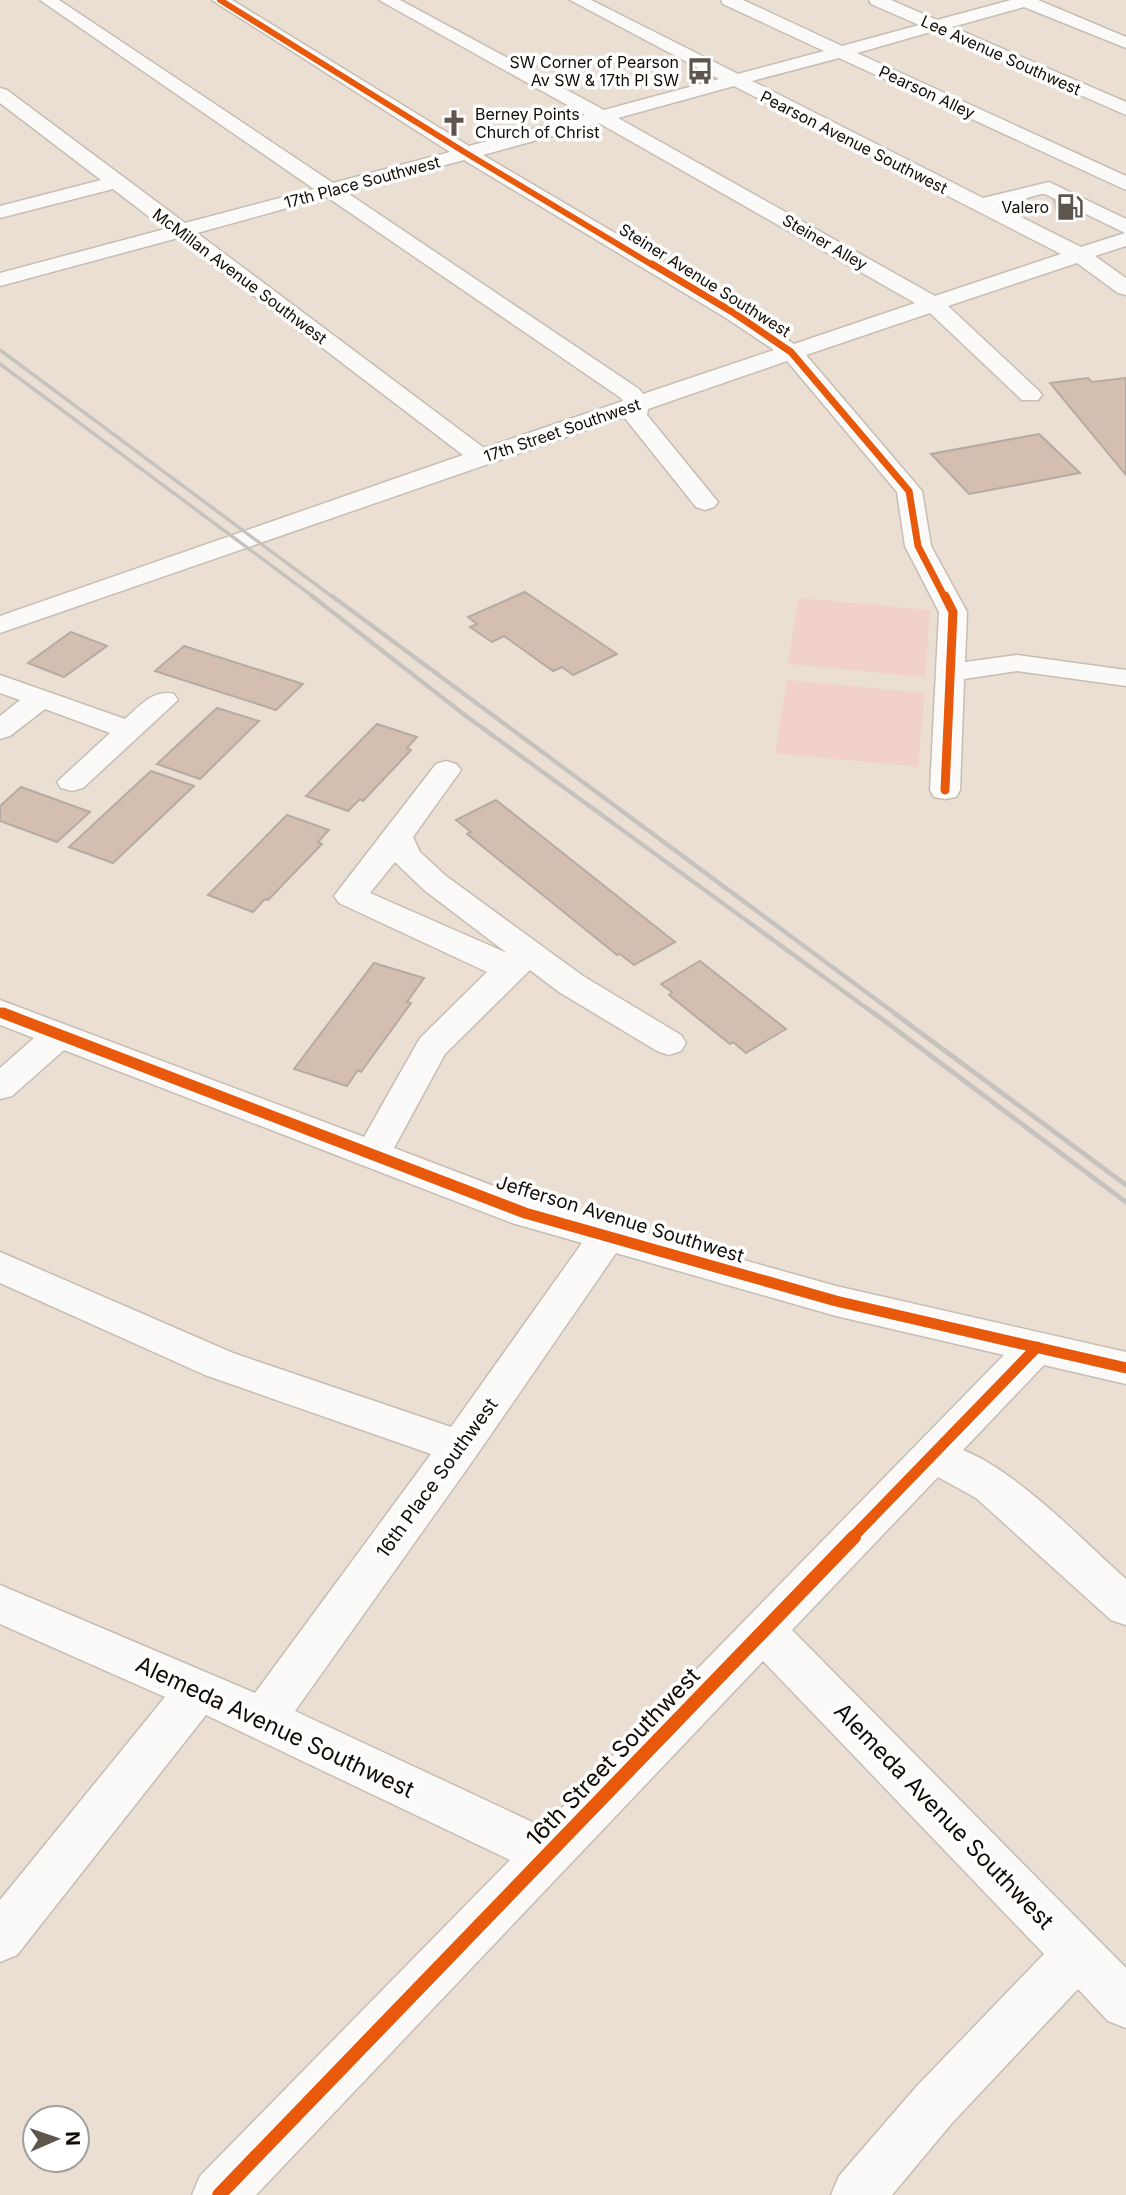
<svg xmlns="http://www.w3.org/2000/svg" width="1126" height="2195" font-family="Inter,sans-serif">
  <style>
    .green { fill: #f2d1ca }
    .building { fill: #d4beaf; stroke: #b6aba3; stroke-width: 2 }
    .lines { fill: none; stroke-linecap: round; stroke-linejoin: round }
    .minor-tunnel { stroke: #cabfb3; stroke-width: 19; stroke-dasharray: 19 10; stroke-linecap: butt }
    .minor-casing { stroke: #c6bdb3; stroke-width: 3 }
    .minor { fill: #fcfaf8; fill-rule: evenodd }
    .rail-far2 { stroke: #c6c3bf; stroke-width: 3.5 }
    .rail-far1 { stroke: #c6c3bf; stroke-width: 4.5 }
    .rail { stroke: #c6c3bf; stroke-width: 5 }
    .cycleway-far4-casing { stroke: #fff; stroke-width: 9 }
    .cycleway-far3-casing { stroke: #fff; stroke-width: 10 }
    .cycleway-far2-casing { stroke: #fff; stroke-width: 12 }
    .cycleway-far1-casing { stroke: #fff; stroke-width: 16 }
    .cycleway-casing { stroke: #fff; stroke-width: 18 }
    .cycleway-far4 { stroke: #e8590c; stroke-width: 6 }
    .cycleway-far3 { stroke: #e8590c; stroke-width: 7 }
    .cycleway-far2 { stroke: #e8590c; stroke-width: 9 }
    .cycleway-far1 { stroke: #e8590c; stroke-width: 11 }
    .cycleway { stroke: #e8590c; stroke-width: 14 }
    .labels { text-anchor: middle; dominant-baseline: central; stroke-width: 7; stroke-linejoin: round; paint-order: stroke }
    .far-street-label { font-size: 16px; fill: #130c05; stroke: #fff }
    .far-poi-label { font-size: 16px; fill: #130c05; stroke: #fff; text-anchor: end }
    .street-label { font-size: 19px; fill: #130c05; stroke: #fff }
    .near-street-label { font-size: 23px; fill: #130c05; stroke: #fff }
  </style>
  <rect width="100%" height="100%" fill="#eadfd2"/>
  <g class="green">
    <path d="M799,598L930,610L925,677L788,664Z"/>
    <path d="M787,680L925,693L918,767L775,753Z"/>
  </g>
  <g class="building">
    <path d="M1088,378L1092,382L1126,378V475L1050,383Z"/>
    <path d="M1039,434L1080,473L969,494L931,454Z"/>
    <path d="M525,592L617,654L573,675L562,667L553,671L504,636L492,642L470,627L477,624L468,617Z"/>
    <path d="M71,632L107,646L64,677L28,663Z"/>
    <path d="M184,646L303,684L276,710L155,671Z"/>
    <path d="M217,708L259,721L200,779L157,764Z"/>
    <path d="M377,724L417,737L407,748L411,750L363,801L360,799L348,811L306,796Z"/>
    <path d="M151,771L194,786L113,863L69,847Z"/>
    <path d="M21,787L90,812L57,842L0,821V806Z"/>
    <path d="M496,800L675,942L634,965L620,954L617,955L467,834L471,832L456,820Z"/>
    <path d="M287,815L329,830L318,842L322,844L268,900L265,899L253,912L208,895Z"/>
    <path d="M700,961L786,1029L746,1053L733,1042L730,1044L669,995L672,992L661,984Z"/>
    <path d="M374,963L424,978L407,1002L411,1003L361,1072L358,1070L347,1086L294,1069Z"/>
  </g>
  <g class="lines">
    <path class="minor-tunnel" d="M1054,205L1069,201"/>
    <defs>
      <g id="minor">
        <path d="M40,0H59L333,183L450,152L212,0H232L469,146L585,115L379,0H400L604,110L719,79L570,0H591L738,74L824,51L723,4L721,0H743L842,46L919,25L871,4L869,0H891L937,20L1011,0H1038L1126,37V48L1024,7L952,27L1126,102V115L934,31L857,53L1126,176V190L839,58L752,81L983,198L1049,182L1126,219V246L1095,256L1126,278V295L1118,293L1077,263L948,306L1038,390L1042,395L1038,400H1022L930,313L806,355L922,491L931,546L967,612L965,662L1017,655L1126,670V686L1017,671L964,679L960,790L956,797L945,799L934,797L930,790L939,612L905,546L897,492L787,361L648,409L647,415L718,502L714,507L705,510L696,507L624,417L0,633V616L463,455L178,238L0,286V273L165,229L113,189L0,218V206L101,180L0,103V88L7,90L185,223L314,189ZM734,86L1061,254L935,296L618,118ZM599,123L915,303L794,344L742,308L483,155ZM464,160L726,318L774,350L643,394L639,389L346,192ZM1041,194H1045L1125,233L1081,247L999,206ZM327,197L621,398L623,401L484,448L197,233Z"/>
        <path d="M0,675L125,719C140,706 153,689 174,694L178,700L83,788L72,791L61,788L57,782L110,733L45,709L10,736L0,739V716L20,700L0,693Z"/>
        <path d="M446,761L456,764L461,770L413,837L420,852L446,876L583,976L681,1035L686,1043L681,1051L669,1055L657,1051L559,992L530,970L445,1054L394,1148L533,1201L836,1286L1126,1352V1384L1044,1365L963,1450C1018,1472 1081,1539 1126,1579V1625L1111,1620L976,1498L938,1477L792,1630L1126,1968V2028L1108,2021L1078,1989L952,2123L892,2195H831L839,2176L916,2087L1044,1954L763,1661L256,2195H192L200,2176L510,1860L206,1715L17,1955L0,1962V1900L165,1697L0,1624V1585L255,1693L431,1454L205,1375L0,1283V1252L233,1353L451,1427L582,1243L512,1223L64,1050L12,1096L0,1099V1068L34,1038L0,1025V1000L364,1137L420,1038L487,972L339,903L334,896L436,764ZM395,862L424,890L507,953L370,893ZM616,1253L836,1316L1004,1355L543,1827L295,1711L474,1459Z"/>
      </g>
    </defs>
    <use href="#minor" class="minor-casing"/>
    <use href="#minor" class="minor"/>
    <g class="rail-far2">
      <path d="M0,350L334,598"/>
      <path d="M0,364L315,598"/>
    </g>
    <g class="rail-far1">
      <path d="M312,596L466,716L876,1015"/>
      <path d="M332,596L897,1015"/>
    </g>
    <g class="rail">
      <path d="M874,1013L1126,1202"/>
      <path d="M894,1013L1126,1185"/>
    </g>
    <defs>
      <path id="cycleway-far4" d="M220,0L466,153L654,266"/>
      <path id="cycleway-far3" d="M652,264L734,313L791,352L909,491L918,546L945,598"/>
      <g id="cycleway-far2">
        <path d="M945,596L953,612L945,790"/>
        <path d="M0,1012L7,1015"/>
      </g>
      <g id="cycleway-far1">
        <path d="M3,1013L525,1213L836,1301L1126,1368"/>
        <path d="M852,1538L1037,1347"/>
      </g>
      <path id="cycleway" d="M219,2195L854,1537"/>
    </defs>
    <use href="#cycleway-far4" class="cycleway-far4-casing"/>
    <use href="#cycleway-far3" class="cycleway-far3-casing"/>
    <use href="#cycleway-far2" class="cycleway-far2-casing"/>
    <use href="#cycleway-far1" class="cycleway-far1-casing"/>
    <use href="#cycleway" class="cycleway-casing"/>
    <use href="#cycleway-far4" class="cycleway-far4"/>
    <use href="#cycleway-far3" class="cycleway-far3"/>
    <use href="#cycleway-far2" class="cycleway-far2"/>
    <use href="#cycleway-far1" class="cycleway-far1"/>
    <use href="#cycleway" class="cycleway"/>
  </g>
  <defs>
    <symbol id="bus-bare" viewBox="-9 -9 18 18"><path d="M-5-6H5V4H4V6H2V4H-2V6H-4V4H-5ZM-3.5-4V0h7V-4ZM-3.5 1.2v1.5H-2V1.2ZM2 1.2v1.5H3.5V1.2Z" fill="#5e564d" stroke="#fff" stroke-width="2.5" paint-order="stroke"/></symbol>
    <symbol id="church-bare" viewBox="-9 -9 18 18"><path d="M-1.2-6h2.4v3.5h3.3v2.4h-3.3V6h-2.4V-.1h-3.3v-2.4h3.3Z" fill="#5e564d" stroke="#fff" stroke-width="2.5" paint-order="stroke"/></symbol>
    <symbol id="fuel-bare" viewBox="-9 -9 18 18"><path d="M-5.5-6h7V0h2V4h1.3V-2.5L3-4.5l.8-.8L6-3V5H2.5V1h-1V6h-7ZM-4.2-4.7v3.2H.2V-4.7Z" fill="#5e564d" stroke="#fff" stroke-width="2.5" paint-order="stroke"/></symbol>
  </defs>
  <g fill-rule="evenodd">
    <use href="#bus-bare" x="681" y="52" width="38" height="38"/>
    <use href="#church-bare" x="435" y="104" width="38" height="38"/>
    <use href="#fuel-bare" x="1051" y="188" width="38" height="38"/>
  </g>
  <g class="labels">
    <g class="far-street-label">
      <text transform="translate(1001 55) rotate(24)">Lee Avenue Southwest</text>
      <text transform="translate(927 92) rotate(25)">Pearson Alley</text>
      <text transform="translate(854 142) rotate(27)">Pearson Avenue Southwest</text>
      <text transform="translate(362 182) rotate(-15)">17th Place Southwest</text>
      <text transform="translate(825 242) rotate(30)">Steiner Alley</text>
      <text transform="translate(240 276) rotate(37)">McMillan Avenue Southwest</text>
      <text transform="translate(705 280) rotate(32)">Steiner Avenue Southwest</text>
      <text transform="translate(562 430) rotate(-19)">17th Street Southwest</text>
    </g>
    <g class="far-poi-label">
      <text x="679" y="62">SW Corner of Pearson<tspan x="679" dy="18">Av SW &amp; 17th Pl SW</tspan></text>
      <text x="475" y="114" text-anchor="start">Berney Points<tspan x="475" dy="18">Church of Christ</tspan></text>
      <text x="1049" y="207">Valero</text>
    </g>
    <g class="street-label">
      <text transform="translate(620 1219) rotate(17)">Jefferson Avenue Southwest</text>
      <text transform="translate(437 1478) rotate(-54)">16th Place Southwest</text>
    </g>
    <g class="near-street-label">
      <text transform="translate(275 1727) rotate(25)">Alemeda Avenue Southwest</text>
      <text transform="translate(613 1757) rotate(-46)">16th Street Southwest</text>
      <text transform="translate(944 1816) rotate(46)">Alemeda Avenue Southwest</text>
    </g>
  </g>
  <g transform="translate(56 2139) rotate(88)"><circle r="33" fill="#ffffff" stroke="#a19e9b" stroke-width="2"/>
  <path d="M0-5L12 26L0 18L-12 26Z" fill="#5e564d"/>
  <text y="-10" font-size="19" font-weight="bold" text-anchor="middle" fill="#130c05">N</text>
  </g>
</svg>
